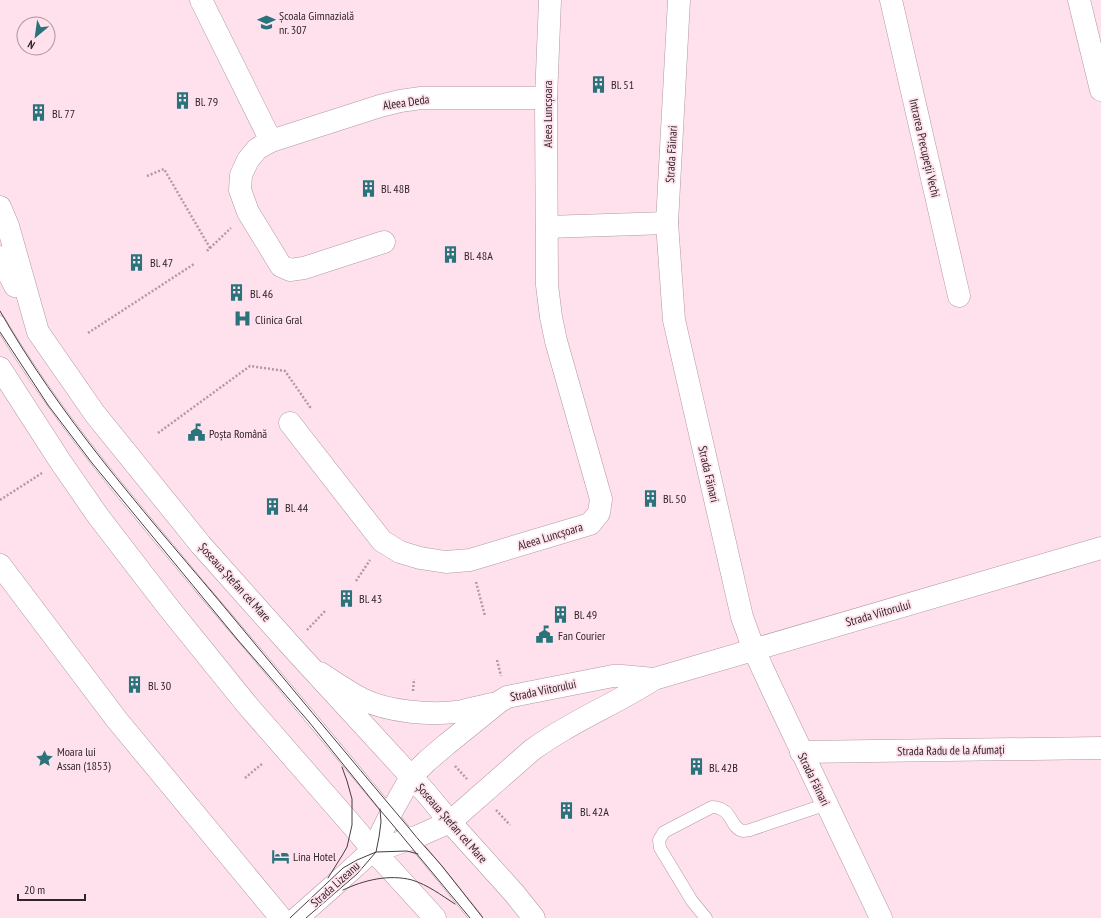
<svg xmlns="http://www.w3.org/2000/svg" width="1101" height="918" font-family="'PT Sans Narrow',sans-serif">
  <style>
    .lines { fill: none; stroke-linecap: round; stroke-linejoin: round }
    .service-casing { stroke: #b397a2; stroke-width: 13 }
    .minor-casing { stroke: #b397a2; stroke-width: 23 }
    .tertiary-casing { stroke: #b397a2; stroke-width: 23 }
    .primary-casing { stroke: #b397a2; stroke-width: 23 }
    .path { stroke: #b09aa2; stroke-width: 2.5; stroke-dasharray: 2 2; stroke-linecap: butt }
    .service { stroke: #fff; stroke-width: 12 }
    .minor { stroke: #fff; stroke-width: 22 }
    .tertiary { stroke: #fff; stroke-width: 22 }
    .primary { stroke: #fff; stroke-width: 22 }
    .tram { stroke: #4a3c41; stroke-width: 1 }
    .labels { text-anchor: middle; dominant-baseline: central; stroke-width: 3.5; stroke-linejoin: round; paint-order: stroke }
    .poi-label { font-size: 12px; fill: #302529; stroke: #fee1ec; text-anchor: start }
    .street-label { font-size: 12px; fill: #302529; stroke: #fee1ec }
  </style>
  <rect width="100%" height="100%" fill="#fee1ec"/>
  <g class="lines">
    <defs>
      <g id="service">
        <path d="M0,322C11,341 23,359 35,377C85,451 144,519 201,588C294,697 386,807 476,918"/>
        <path d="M706,918L692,901L660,848L659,840L664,832L712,807C734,808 729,828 743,831C746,831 748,830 750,830L827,804"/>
      </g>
      <g id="minor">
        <path d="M201,0L271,141L380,106L400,101L421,98H546"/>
        <path d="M679,0L667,223L674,320L742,617L754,650L772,689L881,918"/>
        <path d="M891,0L959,296"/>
        <path d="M1079,0L1101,90"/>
        <path d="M271,141L257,149L248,160L241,175L240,190L248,212L281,266L290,270L304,268L384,242"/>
        <path d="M547,227L667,223"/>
        <path d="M290,423L382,541L400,552L420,558L446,562L470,560L590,524L599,513L601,499L556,341L551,317L547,285L546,98L550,0"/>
        <path d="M0,565L117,720L281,918"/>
        <path d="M801,752L1101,748"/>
      </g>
      <g id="tertiary">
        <path d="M320,673C334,682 348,692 362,699C388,712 433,716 462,711C472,709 482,706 492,704"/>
        <path d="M373,850L387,847L416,837L450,822L532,750C542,743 552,736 563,730C593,712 625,698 654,679L1101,548"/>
        <path d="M297,918L330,889L373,850L393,809L411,777L427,761L447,744L499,702L507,697L613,676H622L654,679"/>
      </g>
      <g id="primary">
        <path d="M0,207L8,226L38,332L95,414L201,545L291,646L427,794L450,822L514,893L534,918"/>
        <path d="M0,257L15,286"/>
        <path d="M0,368L60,461L98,516L168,607L248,706L352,825L373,850L435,918"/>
      </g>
    </defs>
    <use href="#service" class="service-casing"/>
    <use href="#minor" class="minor-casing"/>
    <use href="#tertiary" class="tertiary-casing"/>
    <use href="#primary" class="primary-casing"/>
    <g class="path">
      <path d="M147,176L164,169L210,248L206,252"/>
      <path d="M210,248L231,228"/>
      <path d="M88,333L194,264"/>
      <path d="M158,433L250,366L285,371L310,407L308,409"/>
      <path d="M0,500L42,473"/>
      <path d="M356,581L370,560"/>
      <path d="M476,582L485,616"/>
      <path d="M307,630L326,610"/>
      <path d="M497,660L501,676"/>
      <path d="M413,691L414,679"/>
      <path d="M455,766L467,779"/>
      <path d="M245,778L263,763"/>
      <path d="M496,810L510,825"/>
    </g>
    <use href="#service" class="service"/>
    <use href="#minor" class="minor"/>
    <use href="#tertiary" class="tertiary"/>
    <use href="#primary" class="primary"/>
    <g class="tram">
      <path d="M0,311C59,415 139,506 216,597C280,674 344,751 409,828C419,841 431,853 442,866C456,883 469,901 483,918"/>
      <path d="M0,332L48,405L92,463L237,639L309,722L380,810L392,824L470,918"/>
      <path d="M328,878L343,854L347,847L352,825V799L347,781L342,767"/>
      <path d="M343,890C364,880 389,874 412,880C428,885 441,895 455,904"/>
      <path d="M290,918L343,868L357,860L376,852L407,851L418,854"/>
      <path d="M306,918L357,874L376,852L379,837L381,822L380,809"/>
    </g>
  </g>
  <defs>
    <symbol id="school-bare" viewBox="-9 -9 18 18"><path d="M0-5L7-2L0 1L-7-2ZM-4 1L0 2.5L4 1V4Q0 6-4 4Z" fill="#2a737a" stroke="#fee1ec" stroke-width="2.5" paint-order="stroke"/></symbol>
    <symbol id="building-bare" viewBox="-9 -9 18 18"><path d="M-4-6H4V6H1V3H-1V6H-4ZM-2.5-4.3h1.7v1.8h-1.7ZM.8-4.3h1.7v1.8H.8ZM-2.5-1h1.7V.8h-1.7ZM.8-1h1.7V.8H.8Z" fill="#2a737a" stroke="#fee1ec" stroke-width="2.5" paint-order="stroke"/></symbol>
    <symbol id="hospital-bare" viewBox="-9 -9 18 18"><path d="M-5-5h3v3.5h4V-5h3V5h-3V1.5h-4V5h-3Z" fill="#2a737a" stroke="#fee1ec" stroke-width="2.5" paint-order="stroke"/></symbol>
    <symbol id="civic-bare" viewBox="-9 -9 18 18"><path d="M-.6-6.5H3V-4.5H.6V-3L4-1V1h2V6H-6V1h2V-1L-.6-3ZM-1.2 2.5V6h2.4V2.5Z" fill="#2a737a" stroke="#fee1ec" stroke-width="2.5" paint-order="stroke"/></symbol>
    <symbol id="sight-bare" viewBox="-9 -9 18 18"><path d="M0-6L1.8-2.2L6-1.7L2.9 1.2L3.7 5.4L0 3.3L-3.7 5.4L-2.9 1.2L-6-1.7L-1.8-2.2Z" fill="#2a737a" stroke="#fee1ec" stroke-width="2.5" paint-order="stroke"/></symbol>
    <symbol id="hotel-bare" viewBox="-9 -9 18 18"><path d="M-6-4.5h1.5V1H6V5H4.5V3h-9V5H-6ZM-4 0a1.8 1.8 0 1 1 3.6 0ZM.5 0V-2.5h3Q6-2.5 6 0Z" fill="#2a737a" stroke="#fee1ec" stroke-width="2.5" paint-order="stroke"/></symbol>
  </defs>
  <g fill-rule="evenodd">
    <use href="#school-bare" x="254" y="10" width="25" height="25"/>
    <use href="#building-bare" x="586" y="72" width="25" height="25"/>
    <use href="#building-bare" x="170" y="88" width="25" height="25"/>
    <use href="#building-bare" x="26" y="100" width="25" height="25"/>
    <use href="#building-bare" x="356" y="176" width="25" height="25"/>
    <use href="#building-bare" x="438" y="242" width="25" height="25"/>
    <use href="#building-bare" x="124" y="250" width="25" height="25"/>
    <use href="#building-bare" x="224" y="280" width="25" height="25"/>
    <use href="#hospital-bare" x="230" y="306" width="25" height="25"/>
    <use href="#civic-bare" x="184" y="420" width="25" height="25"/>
    <use href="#building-bare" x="638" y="486" width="25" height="25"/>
    <use href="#building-bare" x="260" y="494" width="25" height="25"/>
    <use href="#building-bare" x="334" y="586" width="25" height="25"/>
    <use href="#building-bare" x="548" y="602" width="25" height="25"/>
    <use href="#civic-bare" x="532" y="622" width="25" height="25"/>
    <use href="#building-bare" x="122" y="672" width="25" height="25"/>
    <use href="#sight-bare" x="32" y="746" width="25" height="25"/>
    <use href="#building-bare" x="684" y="754" width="25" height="25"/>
    <use href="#building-bare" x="554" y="798" width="25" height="25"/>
    <use href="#hotel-bare" x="268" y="844" width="25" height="25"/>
  </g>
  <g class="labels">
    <g class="poi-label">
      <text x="279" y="15">Școala Gimnazială<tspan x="279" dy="14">nr. 307</tspan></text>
      <text x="611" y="84">Bl. 51</text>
      <text x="195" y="101">Bl. 79</text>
      <text x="52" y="113">Bl. 77</text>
      <text x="381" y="188">Bl. 48B</text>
      <text x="464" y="255">Bl. 48A</text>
      <text x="150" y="262">Bl. 47</text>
      <text x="250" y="293">Bl. 46</text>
      <text x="255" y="319">Clinica Gral</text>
      <text x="209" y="433">Poșta Română</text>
      <text x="663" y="498">Bl. 50</text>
      <text x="285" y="507">Bl. 44</text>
      <text x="359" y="598">Bl. 43</text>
      <text x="574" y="614">Bl. 49</text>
      <text x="558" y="635">Fan Courier</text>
      <text x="148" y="685">Bl. 30</text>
      <text x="57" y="751">Moara lui<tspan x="57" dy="14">Assan (1853)</tspan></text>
      <text x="709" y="767">Bl. 42B</text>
      <text x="580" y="811">Bl. 42A</text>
      <text x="293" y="856">Lina Hotel</text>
    </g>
    <g class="street-label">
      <text transform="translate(406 102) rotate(-8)">Aleea Deda</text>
      <text transform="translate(547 114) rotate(-90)">Aleea Luncșoara</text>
      <text transform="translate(925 148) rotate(77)">Intrarea Precupeții Vechi</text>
      <text transform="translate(671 154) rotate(-87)">Strada Făinari</text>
      <text transform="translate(709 474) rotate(77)">Strada Făinari</text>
      <text transform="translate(550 536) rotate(-17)">Aleea Luncșoara</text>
      <text transform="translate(235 582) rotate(48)">Șoseaua Ștefan cel Mare</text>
      <text transform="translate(878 613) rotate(-16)">Strada Viitorului</text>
      <text transform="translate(543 690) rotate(-12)">Strada Viitorului</text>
      <text transform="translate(951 750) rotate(-1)">Strada Radu de la Afumați</text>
      <text transform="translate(814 779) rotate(64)">Strada Făinari</text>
      <text transform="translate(452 823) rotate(49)">Șoseaua Ștefan cel Mare</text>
      <text transform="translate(335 884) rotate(-42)">Strada Lizeanu</text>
    </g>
  </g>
  <g transform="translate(36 36) rotate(209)"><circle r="19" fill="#fee1ec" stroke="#ac969e"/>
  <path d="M0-3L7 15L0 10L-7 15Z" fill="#2a737a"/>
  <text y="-6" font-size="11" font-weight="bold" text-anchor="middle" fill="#302529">N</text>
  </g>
  <path d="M18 894v6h67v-6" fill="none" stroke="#302529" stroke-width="2"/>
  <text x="24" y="894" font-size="12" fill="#302529" stroke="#fee1ec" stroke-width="3" paint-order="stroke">20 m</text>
</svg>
